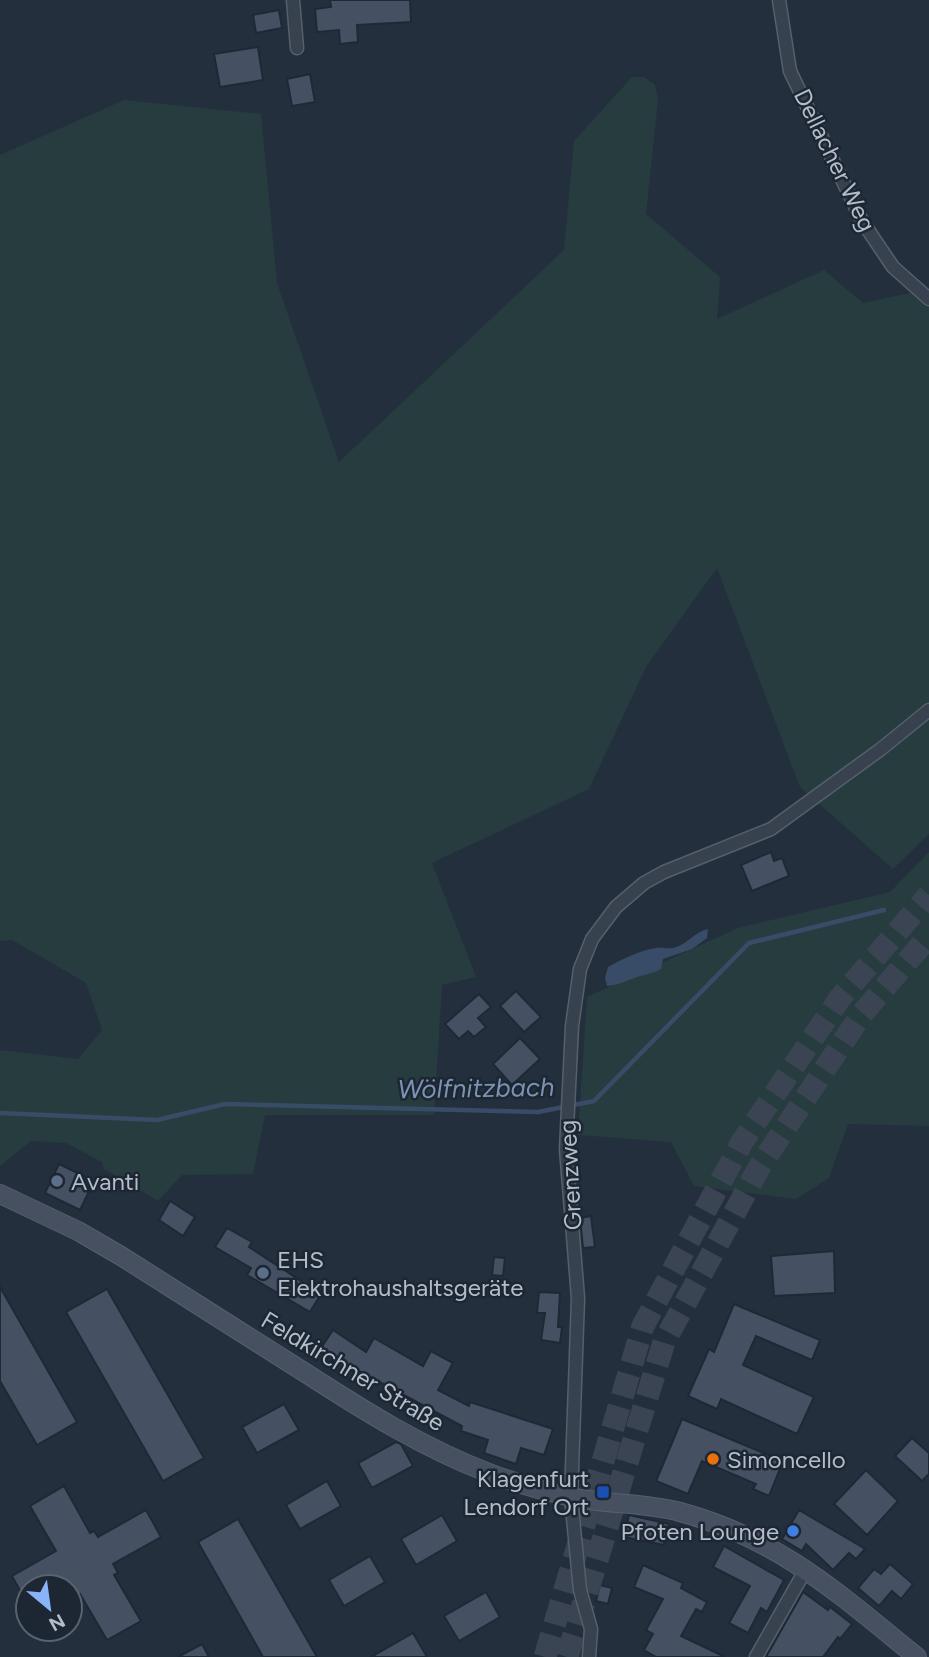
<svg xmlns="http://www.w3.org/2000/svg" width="929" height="1657" font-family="Figtree,sans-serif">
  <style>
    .green { fill: #263c3f }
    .water { fill: #394c67 }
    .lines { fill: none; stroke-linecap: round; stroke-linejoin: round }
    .stream { stroke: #394c67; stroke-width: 4.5 }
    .building { fill: #455162; stroke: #1f2835; stroke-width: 2 }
    .highway-tunnel { stroke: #3a4453; stroke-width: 23; stroke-dasharray: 23 11; stroke-linecap: butt }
    .street-casing { stroke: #565f6c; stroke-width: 15 }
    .secondary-casing { stroke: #565f6c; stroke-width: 20 }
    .street { stroke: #38414e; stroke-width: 12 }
    .secondary { stroke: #465061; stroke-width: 18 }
    .service-dot { fill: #5c6f8a; stroke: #1d2633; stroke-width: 2.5 }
    .food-dot { fill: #e8710a; stroke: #1d2633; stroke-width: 2.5 }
    .transit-dot { fill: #1a4fb4; stroke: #1d2633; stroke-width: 2.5 }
    .shop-dot { fill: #3f7fe0; stroke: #1d2633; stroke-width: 2.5 }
    .labels { text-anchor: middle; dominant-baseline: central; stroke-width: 5; stroke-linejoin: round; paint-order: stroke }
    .street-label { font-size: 24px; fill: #b4bcc9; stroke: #1d2633 }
    .poi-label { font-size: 24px; fill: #b4bcc9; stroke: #1d2633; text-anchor: start }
    .water-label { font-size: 26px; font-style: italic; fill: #7c92b1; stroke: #1d2633 }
  </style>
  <rect width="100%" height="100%" fill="#242f3e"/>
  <g class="green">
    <path d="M632,77H644L655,85L658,100L646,214L720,277L717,319L824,270L863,303L914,292L929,303V834L893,869L800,787L717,568L646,667L589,789L432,863L476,977L442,985L434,1115H265L253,1174L182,1175L158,1201L104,1169L102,1162L66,1143L31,1141L0,1166V1050L78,1059L102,1030L86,983L12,940L0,941V155L124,100L261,114L277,283L339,462L564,250L574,141Z"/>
    <path d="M929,852V1126L848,1124L829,1178L796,1199L694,1186L671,1142L578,1135L587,997L738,928L890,892Z"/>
  </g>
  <path class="water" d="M708,929L707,938L692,949L663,959L661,969C652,974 646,974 637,977C626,981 619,985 607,986L605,978L608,967C623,959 638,951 656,948C661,947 667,949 673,948C687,945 694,932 708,929Z"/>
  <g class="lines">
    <path class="stream" d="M0,1113L157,1120L225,1104L538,1112L594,1101L749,943L884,910"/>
  </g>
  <g class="building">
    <path d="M330,0H410L411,22L357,25L358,42L340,44L339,30L317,32L315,9L331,7Z"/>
    <path d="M279,10L282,28L256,33L253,15Z"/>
    <path d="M258,47L263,80L220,87L214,54Z"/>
    <path d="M310,74L315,102L292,106L287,79Z"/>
    <path d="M771,852L774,861L782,858L789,876L752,891L741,865Z"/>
    <path d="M516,991L541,1017L524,1032L500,1006Z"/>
    <path d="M479,994L491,1007L478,1018L486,1027L474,1037L468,1031L459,1039L445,1024Z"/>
    <path d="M520,1038L540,1059L512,1085L493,1064Z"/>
    <path d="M59,1164L94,1181L80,1210L45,1193Z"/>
    <path d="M170,1201L195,1217L183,1236L159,1220Z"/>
    <path d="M591,1216L595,1247L583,1248L580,1218Z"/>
    <path d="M227,1228L252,1242L249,1247L321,1294L310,1312L247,1275L251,1268L215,1247Z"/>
    <path d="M834,1251L835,1293L774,1296L771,1256Z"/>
    <path d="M494,1257L505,1258L503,1276L492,1275Z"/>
    <path d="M0,1287L77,1422L37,1445L0,1381Z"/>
    <path d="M107,1289L204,1458L163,1481L66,1312Z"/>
    <path d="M539,1292L560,1293L558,1327H562L560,1343L541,1340L545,1313H537Z"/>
    <path d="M734,1304L820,1340L812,1360L756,1336L743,1365L814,1397L797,1434L721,1399L717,1409L688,1396L709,1349L714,1352Z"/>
    <path d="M333,1330L366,1352L374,1338L423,1366L431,1351L453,1363L438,1390L469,1406L470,1402L553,1429L544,1455L521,1448L516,1464L484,1453L488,1440L461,1431L462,1426L344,1363L321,1348Z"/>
    <path d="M284,1404L299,1430L257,1453L242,1427Z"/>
    <path d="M682,1419L783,1461L769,1496L753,1489L756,1484L702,1461L688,1494L656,1481Z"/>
    <path d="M912,1438L929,1453V1474L922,1481L895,1456Z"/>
    <path d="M396,1442L401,1444L413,1466L372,1488L358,1463Z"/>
    <path d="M866,1470L898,1501L867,1535L834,1504Z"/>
    <path d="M327,1481L341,1506L300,1529L286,1505Z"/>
    <path d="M64,1486L90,1533L94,1531L98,1537L146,1510L161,1537L113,1564L118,1573L114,1575L141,1621L107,1640L80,1594L70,1599V1587H28V1605L12,1576L56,1551L30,1506Z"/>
    <path d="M799,1510L857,1544L865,1549L856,1559L849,1553L833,1570L806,1544L802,1551L782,1539Z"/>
    <path d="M442,1515L457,1541L416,1565L401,1539Z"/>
    <path d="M629,1515L669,1524L664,1545L624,1537Z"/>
    <path d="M238,1519L317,1657H263L198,1542Z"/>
    <path d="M724,1546L784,1580L767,1612L761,1608L748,1633L729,1623L750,1586L713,1567Z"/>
    <path d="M370,1556L385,1582L344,1606L329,1580Z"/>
    <path d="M890,1564L913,1584L901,1599L892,1591L879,1606L858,1588L874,1569L881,1574Z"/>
    <path d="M643,1565L683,1583L681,1588L707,1602L702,1612L696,1609L681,1636L725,1657H656L644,1650L653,1634L646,1630L663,1599L634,1587Z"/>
    <path d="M600,1585L612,1588L608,1604L596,1601Z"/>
    <path d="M486,1592L500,1617L459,1641L444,1616Z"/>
    <path d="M803,1592L828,1610L830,1607L852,1624L840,1639L838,1637L823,1657H766Z"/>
    <path d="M413,1633L427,1657H371Z"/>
    <path d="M202,1644L209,1657H178Z"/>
  </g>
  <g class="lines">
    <g class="highway-tunnel">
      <path d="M545,1657L643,1326L742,1142L840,998L929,895"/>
      <path d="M567,1657L664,1342L760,1166L861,1015L929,936"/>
    </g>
    <defs>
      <g id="street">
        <path d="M293,0L297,48"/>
        <path d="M779,0L790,71L862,221L893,267L929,299"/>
        <path d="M589,1657L591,1629L580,1590L571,1497L578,1298L566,1149L572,1026L580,969L592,939L616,907L644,883L664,872L771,829L881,749L929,710"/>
        <path d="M756,1657L806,1569"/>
      </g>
      <path id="secondary" d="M0,1194L78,1231L121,1256C182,1295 243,1333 304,1372C363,1410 423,1448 489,1473C515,1483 544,1491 571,1497C607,1505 644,1502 680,1512C780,1539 839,1594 917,1657"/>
    </defs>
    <use href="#street" class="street-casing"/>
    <use href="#secondary" class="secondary-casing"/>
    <use href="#street" class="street"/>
    <use href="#secondary" class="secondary"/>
  </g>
  <g class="service-dot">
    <circle cx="57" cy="1181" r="7"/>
    <circle cx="263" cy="1273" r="7"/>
  </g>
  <circle class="food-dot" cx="713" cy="1459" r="7"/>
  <rect class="transit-dot" x="596" y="1485" width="14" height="14" rx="3.5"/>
  <circle class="shop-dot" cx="793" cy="1531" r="7"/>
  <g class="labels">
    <g class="street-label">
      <text transform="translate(835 160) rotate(64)">Dellacher Weg</text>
      <text transform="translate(570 1175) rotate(-93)">Grenzweg</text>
      <text transform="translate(353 1371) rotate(31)">Feldkirchner Straße</text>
    </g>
    <g class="poi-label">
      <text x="71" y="1181">Avanti</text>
      <text x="277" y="1259">EHS<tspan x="277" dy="28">Elektrohaushaltsgeräte</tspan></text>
      <text x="727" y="1459">Simoncello</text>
      <text x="589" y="1478" text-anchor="end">Klagenfurt<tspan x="589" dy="28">Lendorf Ort</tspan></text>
      <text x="779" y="1531" text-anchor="end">Pfoten Lounge</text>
    </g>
    <g class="water-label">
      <text transform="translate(476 1088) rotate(-1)">Wölfnitzbach</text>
    </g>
  </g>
  <g transform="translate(49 1608) rotate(151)"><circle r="33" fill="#1d2633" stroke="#59626f" stroke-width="2"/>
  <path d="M0-5L12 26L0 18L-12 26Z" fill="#8ab4f8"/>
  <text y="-10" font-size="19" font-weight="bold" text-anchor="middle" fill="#b4bcc9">N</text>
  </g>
</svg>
